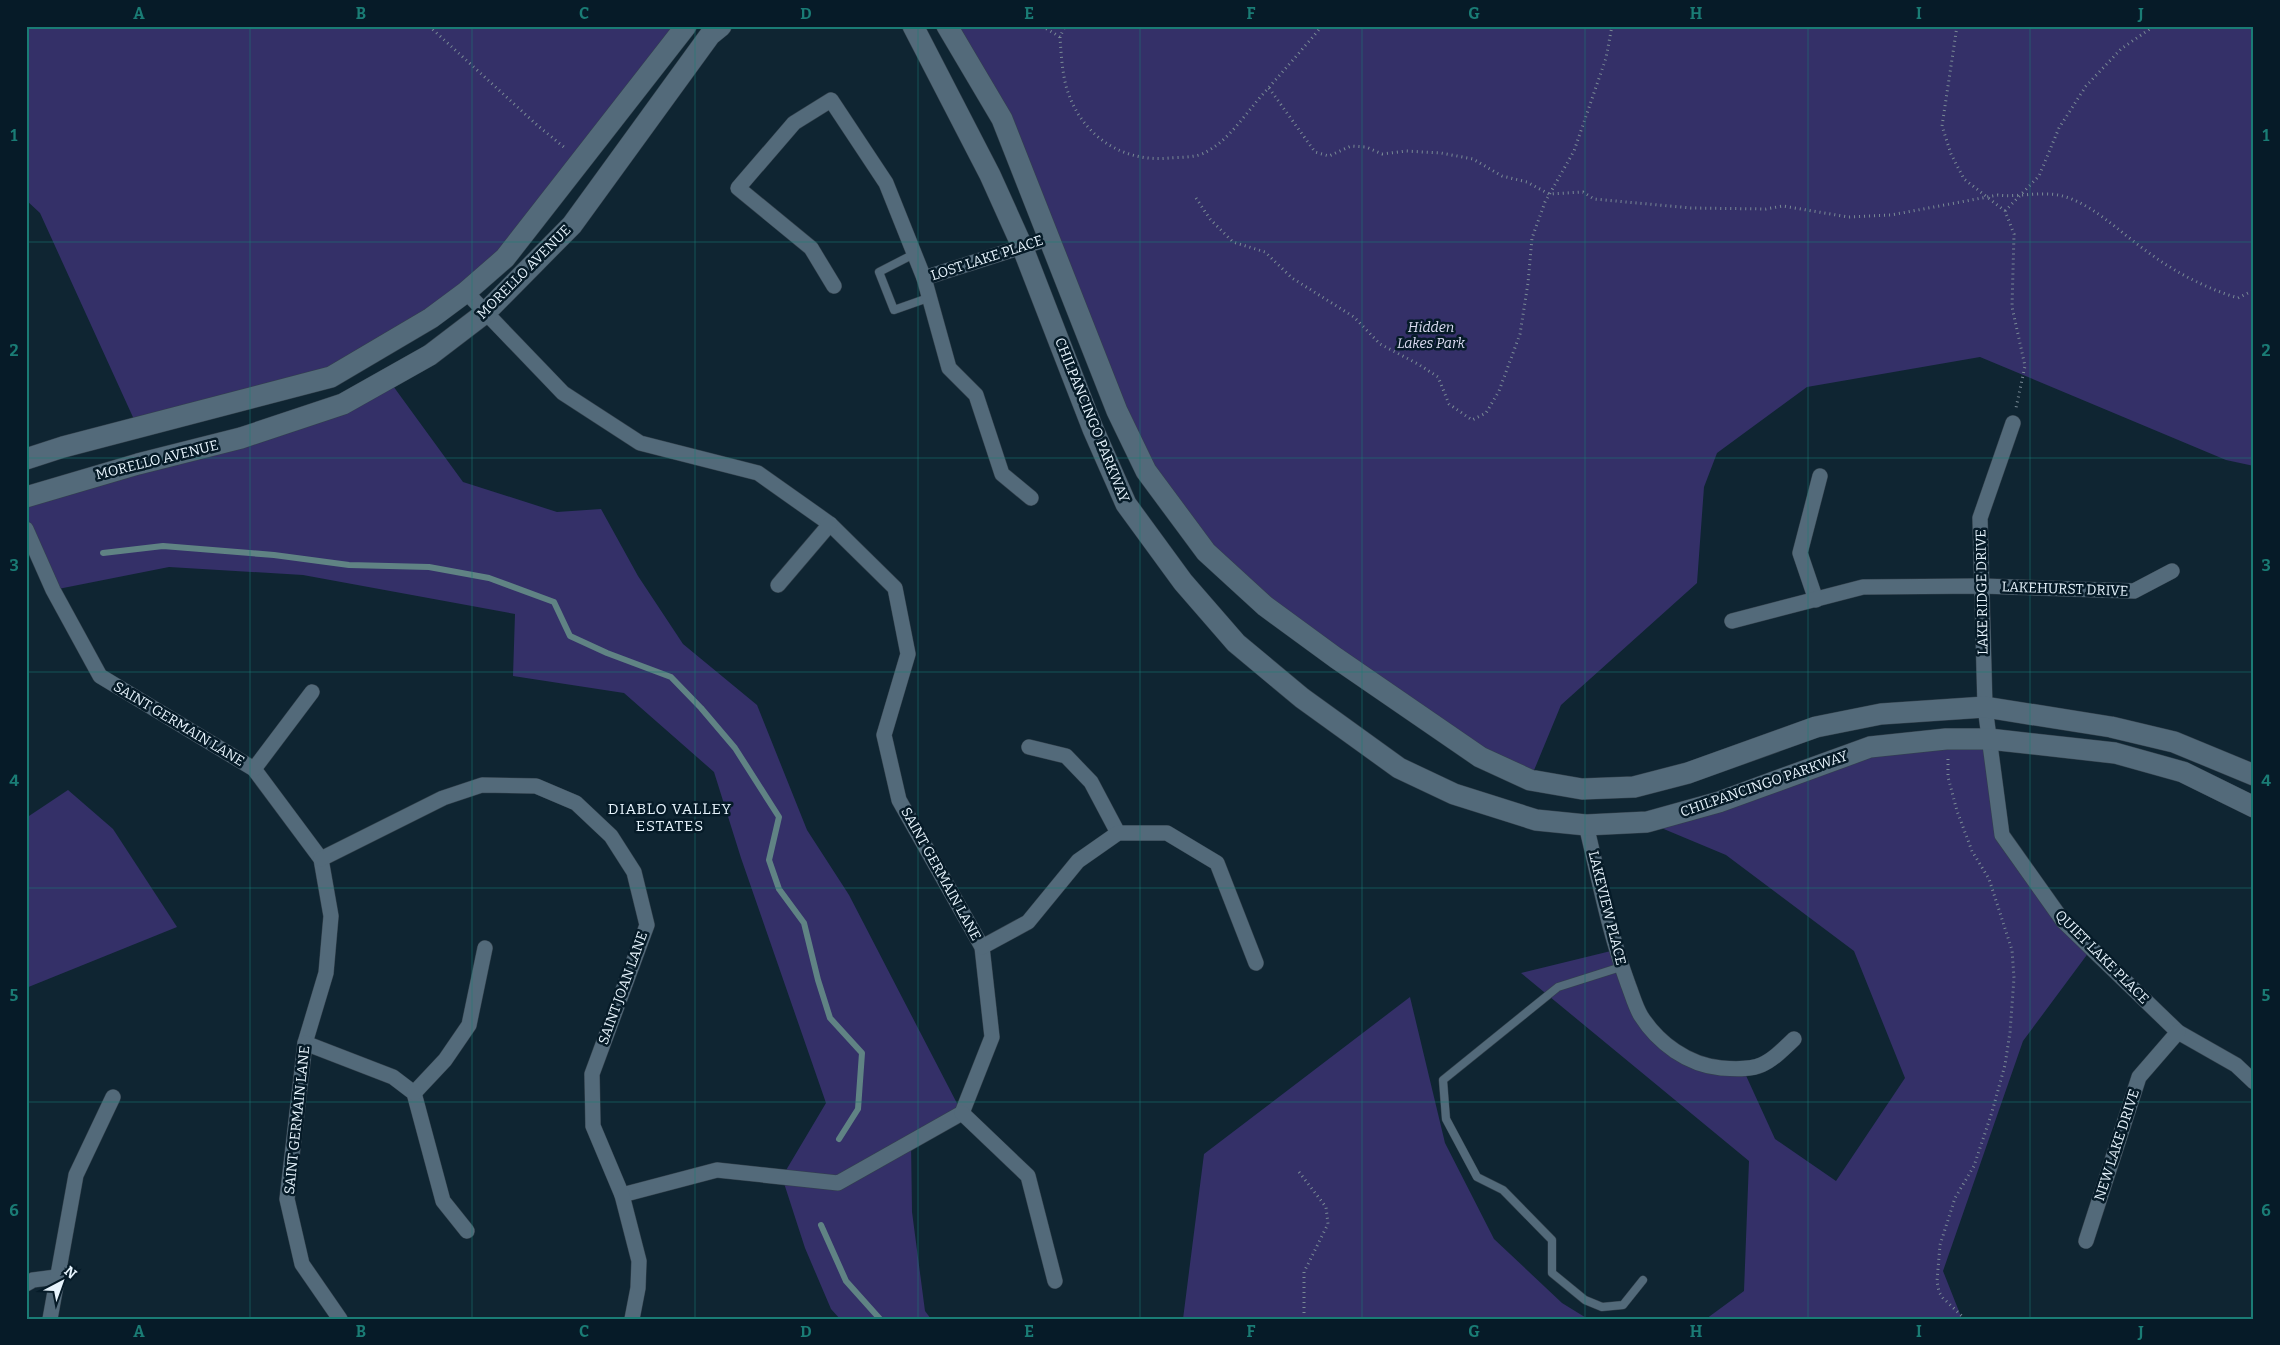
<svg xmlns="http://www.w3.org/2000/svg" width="2280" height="1345" font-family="Bitter,serif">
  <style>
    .green { fill: #343068 }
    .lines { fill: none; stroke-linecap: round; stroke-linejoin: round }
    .stream { stroke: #608384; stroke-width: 6 }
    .lane-casing { stroke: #33414c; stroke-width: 9 }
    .street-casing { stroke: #33414c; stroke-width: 16 }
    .secondary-casing { stroke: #33414c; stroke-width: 22 }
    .path { stroke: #798a95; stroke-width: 3; stroke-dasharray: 1 4; stroke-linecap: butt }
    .lane { stroke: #536a7a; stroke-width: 8 }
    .street { stroke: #536a7a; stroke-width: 15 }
    .secondary { stroke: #536a7a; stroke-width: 21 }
    .grid { fill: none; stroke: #1a7c75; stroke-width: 1; stroke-opacity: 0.55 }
    .labels { text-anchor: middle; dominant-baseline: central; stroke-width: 5; stroke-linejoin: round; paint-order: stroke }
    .street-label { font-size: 14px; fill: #e7f4fd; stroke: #061b28 }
    .park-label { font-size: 14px; font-style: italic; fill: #dcddf3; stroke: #061b28 }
    .neighbourhood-label { font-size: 15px; letter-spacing: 1px; fill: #e7f4fd; stroke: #061b28 }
    .neatline { fill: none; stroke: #1a7c75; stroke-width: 2 }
    .grid-label { font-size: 16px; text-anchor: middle; font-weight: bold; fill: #1a7c75 }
  </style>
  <rect width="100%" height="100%" fill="#0f2532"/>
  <g class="green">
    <path d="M26,26H686L505,258L331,377L137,426L40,213L26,200Z"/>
    <path d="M947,26H2254V466L2226,460L1980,357L1807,387L1717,453L1704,487L1697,583L1561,705L1530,780L1265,606L1146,471L1055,249Z"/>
    <path d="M388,379L463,482L557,512L601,509L638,576L683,644L757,705L807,830L849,895L962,1113L911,1142L912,1212L925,1311L931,1319H840L831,1309L805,1248L782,1177L826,1103L741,858L714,772L624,693L513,676L515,614L303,575L169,567L53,590L26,529V497L138,464Z"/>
    <path d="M1989,739L2002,835L2092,948L2023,1041L1943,1271L1962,1319H1706L1744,1291L1749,1161L1521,973L1615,950L1639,1014L1667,1045L1743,1069L1775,1139L1836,1181L1905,1078L1854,951L1726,855L1647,822L1870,747Z"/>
    <path d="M68,790L113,829L177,927L26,988V818Z"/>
    <path d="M1410,997L1445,1143L1494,1239L1562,1303L1588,1319H1183L1204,1154Z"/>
  </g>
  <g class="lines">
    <g class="stream">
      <path d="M103,553L163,546L274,555L349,565L429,567L489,578L554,602L570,636L607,653L671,677L701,708L735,748L779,817L769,860L779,889L804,923L818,980L830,1018L862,1053L858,1109L839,1139"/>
      <path d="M821,1225L846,1281L880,1319"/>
    </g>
    <defs>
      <g id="lane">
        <path d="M914,254L879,272L894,310L928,298"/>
        <path d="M1621,967L1558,987L1443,1080L1446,1119L1477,1177L1503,1190L1552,1240V1273L1585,1300L1602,1307L1623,1305L1643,1280"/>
      </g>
      <g id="street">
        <path d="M924,278L1050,238"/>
        <path d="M834,286L811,248L738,188L794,123L831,100L886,183L924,278L949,368L976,395L1002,474L1031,498"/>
        <path d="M466,292L563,393L640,443L758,473L830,524L895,588L908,654L884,735L899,800L982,947L992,1037L962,1113L838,1183L717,1170L622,1195"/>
        <path d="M2013,423L1980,518L1985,707L2002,835L2063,921L2178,1032L2236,1065L2254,1082"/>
        <path d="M26,529L53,590L100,676L254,769L321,859L331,916L326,973L305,1043L287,1199L302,1264L340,1319"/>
        <path d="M778,585L830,524"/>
        <path d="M1816,600L1800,553L1820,476"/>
        <path d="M1732,621L1863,587L1982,586L2134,591L2172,571"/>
        <path d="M1029,747L1066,756L1091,782L1118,833"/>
        <path d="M254,769L312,692"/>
        <path d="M1586,825C1599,878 1609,932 1628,984C1632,994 1635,1006 1641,1016C1658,1043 1688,1065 1721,1068C1760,1071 1766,1066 1794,1039"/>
        <path d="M321,859L443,798L482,785L536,786L576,803L611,836L634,872L647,925L592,1074L593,1126L622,1195L639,1261L638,1288L632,1319"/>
        <path d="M982,947L1028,922L1078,861L1118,833H1167L1217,863L1256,963"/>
        <path d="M305,1043L393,1077L414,1093L443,1201L467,1231"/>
        <path d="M414,1093L445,1060L469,1025L485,948"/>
        <path d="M962,1113L1028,1176L1055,1281"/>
        <path d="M2086,1241L2139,1077L2178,1032"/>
        <path d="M26,1284L33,1280L56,1277"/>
        <path d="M50,1319L76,1175L113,1097"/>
      </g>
      <g id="secondary">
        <path d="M913,26L990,175L1022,246L1093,429L1126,504L1183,582L1236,643L1302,698L1399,768L1454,794L1536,820L1586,825L1647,822L1719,802L1870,747L1946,739H1989L2115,753L2183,772L2254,807"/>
        <path d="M947,26L1002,119L1117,411L1146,471L1206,552L1265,606L1336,658L1480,757L1530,780L1582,789L1634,787L1688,773L1816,727L1881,714L1985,707L2111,727L2174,742L2254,775"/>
        <path d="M26,459L63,447L331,377L431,318L466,292L505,258L686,26"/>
        <path d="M26,497L138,464L241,438L343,404L430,355L485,313L572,225L710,35L721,26"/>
      </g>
    </defs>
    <use href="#lane" class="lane-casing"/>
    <use href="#street" class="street-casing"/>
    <use href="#secondary" class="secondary-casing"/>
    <g class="path">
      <path d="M429,26L537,125L565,148"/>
      <path d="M1042,26L1060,37L1065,26"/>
      <path d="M1957,26L1942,126L1951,154L1964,179L2005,211L2014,234L2012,307L2025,366L2016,408"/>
      <path d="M1060,37C1061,53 1062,70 1066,86C1079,133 1120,163 1169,158C1180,157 1196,158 1206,152C1227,141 1242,119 1257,101C1279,76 1301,51 1322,26"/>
      <path d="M1269,88L1315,152L1329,156L1351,146L1366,147L1382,154L1406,151L1441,153L1473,159L1502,176L1527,182L1549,194L1583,192L1594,199L1691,208L1766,209L1783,206L1848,217L1891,215L1998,195C2021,198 2045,189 2069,198C2096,208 2118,230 2141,247C2171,270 2202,287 2238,298L2254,290"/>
      <path d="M1196,198L1210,219L1233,242L1265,252L1292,278L1354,317L1380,344L1418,364L1438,377L1449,404L1472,420L1486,413L1499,391L1520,334L1528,283L1532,238L1545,202L1574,151L1606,58L1612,26"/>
      <path d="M2005,211L2039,176L2059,128L2086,86L2121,49L2154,26"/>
      <path d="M1948,759V777L1957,811L1972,851L1989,879L2012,950L2014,978L2010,1032L2005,1065L1992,1112L1974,1166L1955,1198L1940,1245L1937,1281L1939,1292L1943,1298L1965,1319"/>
      <path d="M1299,1172L1326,1207L1328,1224L1304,1272V1319"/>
    </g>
    <use href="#lane" class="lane"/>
    <use href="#street" class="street"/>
    <use href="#secondary" class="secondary"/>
  </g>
  <path class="grid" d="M250,26V1319M472,26V1319M695,26V1319M918,26V1319M1140,26V1319M1362,26V1319M1585,26V1319M1808,26V1319M2030,26V1319M26,242H2254M26,458H2254M26,672H2254M26,888H2254M26,1102H2254"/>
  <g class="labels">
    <g class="street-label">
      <text transform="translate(987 258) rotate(-18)">LOST LAKE PLACE</text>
      <text transform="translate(524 272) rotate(-45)">MORELLO AVENUE</text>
      <text transform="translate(1092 420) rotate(68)">CHILPANCINGO PARKWAY</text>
      <text transform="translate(157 460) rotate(-14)">MORELLO AVENUE</text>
      <text transform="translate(2065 589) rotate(2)">LAKEHURST DRIVE</text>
      <text transform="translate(1982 592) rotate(-91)">LAKE RIDGE DRIVE</text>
      <text transform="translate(179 724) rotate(31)">SAINT GERMAIN LANE</text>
      <text transform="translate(1764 784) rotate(-19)">CHILPANCINGO PARKWAY</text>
      <text transform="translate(941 874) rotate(61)">SAINT GERMAIN LANE</text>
      <text transform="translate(1607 908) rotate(76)">LAKEVIEW PLACE</text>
      <text transform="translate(2102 957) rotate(45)">QUIET LAKE PLACE</text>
      <text transform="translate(623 988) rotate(-70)">SAINT JOAN LANE</text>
      <text transform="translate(297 1120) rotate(-84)">SAINT GERMAIN LANE</text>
      <text transform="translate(2117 1145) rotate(-72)">NEW LAKE DRIVE</text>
    </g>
    <g class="park-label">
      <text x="1431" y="327">Hidden<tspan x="1431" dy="16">Lakes Park</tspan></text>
    </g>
    <g class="neighbourhood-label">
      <text x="670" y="809">DIABLO VALLEY<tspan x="670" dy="17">ESTATES</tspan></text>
    </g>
  </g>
  <rect width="2280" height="1345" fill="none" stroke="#061b28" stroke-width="55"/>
  <g transform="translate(62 1282) rotate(41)" stroke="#061b28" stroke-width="4" paint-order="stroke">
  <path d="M0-4L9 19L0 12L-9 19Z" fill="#e7f4fd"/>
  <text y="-8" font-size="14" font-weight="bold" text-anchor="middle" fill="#e7f4fd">N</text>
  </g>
  <rect x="28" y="28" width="2224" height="1290" class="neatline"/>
  <g class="grid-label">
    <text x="139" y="19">A</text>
    <text x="361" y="19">B</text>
    <text x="584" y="19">C</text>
    <text x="806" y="19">D</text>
    <text x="1029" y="19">E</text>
    <text x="1251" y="19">F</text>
    <text x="1474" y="19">G</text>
    <text x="1696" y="19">H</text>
    <text x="1919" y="19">I</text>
    <text x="2141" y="19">J</text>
    <text x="14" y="141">1</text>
    <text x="2266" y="141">1</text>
    <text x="14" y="356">2</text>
    <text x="2266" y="356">2</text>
    <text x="14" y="571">3</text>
    <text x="2266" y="571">3</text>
    <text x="14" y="786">4</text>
    <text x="2266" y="786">4</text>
    <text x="14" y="1001">5</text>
    <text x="2266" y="1001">5</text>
    <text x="14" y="1216">6</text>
    <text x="2266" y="1216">6</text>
    <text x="139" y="1337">A</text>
    <text x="361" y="1337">B</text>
    <text x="584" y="1337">C</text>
    <text x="806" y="1337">D</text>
    <text x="1029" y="1337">E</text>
    <text x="1251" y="1337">F</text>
    <text x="1474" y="1337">G</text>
    <text x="1696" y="1337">H</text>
    <text x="1919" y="1337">I</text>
    <text x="2141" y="1337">J</text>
  </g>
</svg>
